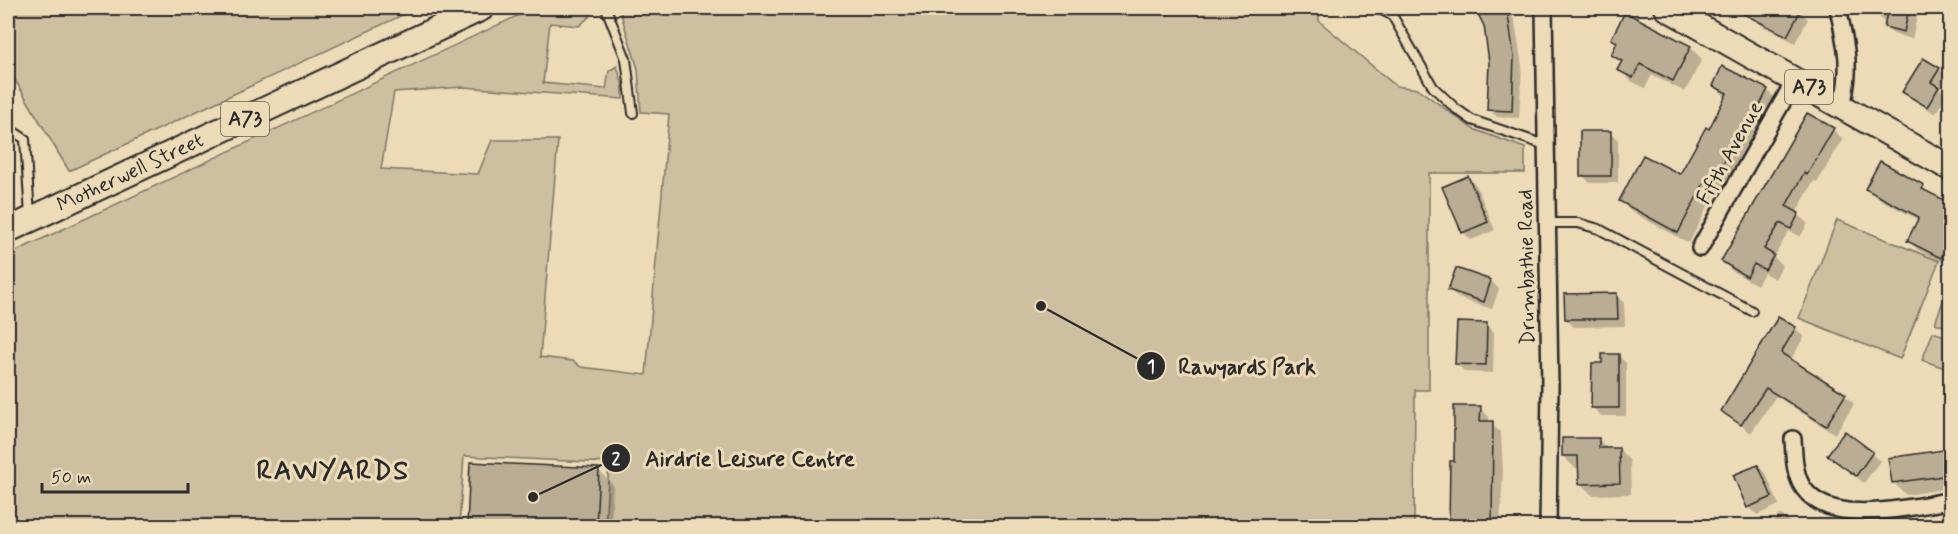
<svg xmlns="http://www.w3.org/2000/svg" width="1958" height="534" font-family="Mynerve,sans-serif">
  <style>
    .green { fill: #cebfa0; stroke: #7c7566; stroke-width: 1.5 }
    .shadow { fill: #0003 }
    .building { fill: #baad93; stroke: #2b2b2b; stroke-width: 1.5 }
    .lines { fill: none; stroke-linecap: round; stroke-linejoin: round }
    .service-casing { stroke: #2b2b2b; stroke-width: 12 }
    .minor-casing { stroke: #2b2b2b; stroke-width: 20 }
    .primary-casing { stroke: #2b2b2b; stroke-width: 28 }
    .service { stroke: #eddbb8; stroke-width: 8 }
    .minor { stroke: #eddbb8; stroke-width: 15 }
    .primary { stroke: #eddbb8; stroke-width: 24 }
    .labels { text-anchor: middle; dominant-baseline: central; stroke-width: 6; stroke-linejoin: round; paint-order: stroke }
    .shield { fill: #eddbb8; stroke: #656055; stroke-width: 1.5 }
    .shield-label { font-size: 20px; font-weight: bold; fill: #2b2b2b }
    .street-label { font-size: 21px; fill: #2b2b2b; stroke: #eddbb8 }
    .district-label { font-size: 27px; font-weight: bold; letter-spacing: 1.5px; fill: #2b2b2b; stroke: #eddbb8 }
    .leader { fill: none; stroke: #2b2b2b; stroke-width: 2 }
    .callout-dot { fill: #2b2b2b; stroke: #eddbb8; stroke-width: 2 }
    .mark-label { font-size: 18px; text-anchor: middle; font-weight: bold; fill: #fff }
    .callout-label { font-size: 22px; text-anchor: middle; font-weight: bold; fill: #2b2b2b; stroke: #eddbb8; stroke-width: 6; stroke-linejoin: round; paint-order: stroke }
  </style>
  <rect width="100%" height="100%" fill="#eddbb8"/>
  <filter id="ink" filterUnits="userSpaceOnUse"><feTurbulence type="fractalNoise" baseFrequency=".0167" numOctaves="2"/><feDisplacementMap in="SourceGraphic" scale="12" xChannelSelector="R" yChannelSelector="G"/><feConvolveMatrix kernelMatrix="1 2 1 2 8 2 1 2 1" color-interpolation-filters="sRGB"/></filter>
  <g filter="url(#ink)">
    <g class="green">
      <path d="M8,8H404L407,13L69,171L8,68Z"/>
      <path d="M534,8H592L590,16L579,26L550,23L543,83L606,89L609,71L617,66L623,86V99L463,87L394,92L381,169L478,174L492,140H558L540,357L573,361L581,367L646,375L669,114L641,112L638,69L619,8H1319V21L1396,86L1418,89L1473,129L1525,148V173H1429V390H1415L1414,526H605L609,463L464,456L459,526H8V255Z"/>
      <path d="M1837,220L1939,261L1900,359L1799,318Z"/>
      <path d="M1946,293L1950,294V328L1935,323Z"/>
      <path d="M1933,332L1950,338V370L1922,360Z"/>
    </g>
    <g class="shadow">
      <path d="M1477,8H1509L1515,22L1522,66L1519,118L1497,117L1489,109L1490,62L1485,25Z"/>
      <path d="M1755,8H1802V13L1808,19L1795,43L1761,25L1753,17L1757,9Z"/>
      <path d="M1879,8H1919L1912,39L1893,34L1878,15Z"/>
      <path d="M1625,14L1690,47L1702,59L1685,92L1652,75L1645,88L1631,81L1619,69L1622,64L1612,55L1618,44L1612,38Z"/>
      <path d="M1939,69L1947,77L1940,89L1946,96L1935,114L1904,92Z"/>
      <path d="M1714,85L1767,90L1778,101L1725,191L1718,187L1689,243L1632,212L1621,201L1680,176L1709,131L1726,97Z"/>
      <path d="M1808,115L1833,130L1843,139L1817,183L1814,181L1796,213L1808,224L1800,237L1789,231L1774,257L1782,266L1775,279L1764,273L1757,285L1732,271L1723,261Z"/>
      <path d="M1610,132L1618,140V183H1590L1582,175Z"/>
      <path d="M1468,177L1476,185L1495,230L1471,240L1463,232Z"/>
      <path d="M1923,187L1932,196L1950,205V266L1918,250L1909,241L1919,220L1877,198L1867,188Z"/>
      <path d="M1457,270L1491,281L1499,289L1492,309L1458,298L1450,290Z"/>
      <path d="M1616,295L1624,303L1625,326L1574,327L1566,319Z"/>
      <path d="M1487,325L1494,333L1493,373L1465,372L1457,364Z"/>
      <path d="M1795,328L1804,337L1790,361L1845,395L1854,404L1835,434L1776,396L1751,433L1723,411Z"/>
      <path d="M1618,355L1626,363V416H1601L1593,408L1603,364Z"/>
      <path d="M1480,408L1489,417V423L1501,432L1503,472L1500,526H1449L1452,463H1455Z"/>
      <path d="M1845,433L1880,461L1864,483L1829,455Z"/>
      <path d="M1598,439L1608,449H1619L1630,461L1631,494L1592,495L1580,483V468H1575L1563,456Z"/>
      <path d="M1950,450V488L1906,495L1894,483L1890,459Z"/>
      <path d="M471,464L598,470L613,485L611,526H469Z"/>
      <path d="M1758,466L1766,474L1779,505L1757,515L1749,507Z"/>
      <path d="M1780,514L1795,526H1770Z"/>
      <path d="M1587,520L1618,521L1623,526H1587Z"/>
    </g>
    <g class="building">
      <path d="M1475,8H1507L1514,57L1512,111L1487,110L1489,62L1484,26Z"/>
      <path d="M1732,8H1802L1787,36Z"/>
      <path d="M1888,8H1909L1904,32L1884,27Z"/>
      <path d="M1625,12L1691,46L1673,81L1640,64L1633,78L1617,70L1622,61L1611,55L1617,42L1611,39Z"/>
      <path d="M1923,58L1940,68L1931,82L1939,87L1927,107L1902,92Z"/>
      <path d="M1722,66L1768,89L1749,126L1745,124L1713,181L1707,177L1678,233L1619,201L1643,155L1680,174L1706,127L1709,129L1727,93L1713,86Z"/>
      <path d="M1807,113L1834,128L1807,175L1804,173L1786,206L1799,213L1791,229L1780,223L1764,249L1774,255L1765,270L1754,264L1747,277L1721,261Z"/>
      <rect x="1580" y="131" width="31" height="45"/>
      <path d="M1880,161L1924,185L1922,189L1950,203V238L1941,258L1907,241L1919,217L1865,189Z"/>
      <path d="M1468,176L1488,222L1462,233L1442,187Z"/>
      <path d="M1456,268L1491,280L1484,302L1448,290Z"/>
      <path d="M1617,293L1618,319H1565L1564,294Z"/>
      <path d="M1778,317L1796,327L1781,353L1846,394L1826,426L1766,388L1741,425L1721,411Z"/>
      <path d="M1457,322L1487,323L1486,365L1455,364Z"/>
      <path d="M1602,354H1619V408H1591L1592,363H1602Z"/>
      <path d="M1454,406H1481L1480,421H1493L1492,526H1449L1450,461H1454Z"/>
      <path d="M1845,431L1873,452L1856,476L1827,455Z"/>
      <path d="M1562,438H1599V448H1619L1620,483L1579,484L1578,456H1562Z"/>
      <path d="M1950,449V475L1892,483L1888,458Z"/>
      <path d="M470,462L599,468L596,526H467Z"/>
      <path d="M1758,465L1772,497L1747,508L1733,475Z"/>
    </g>
    <g class="lines">
      <defs>
        <g id="service">
          <path d="M606,8L626,59L633,113"/>
          <path d="M1377,8L1392,15L1433,87L1455,108L1472,120L1545,145"/>
          <path d="M8,128L25,139L30,216"/>
          <path d="M1547,223H1578L1599,229L1752,311"/>
        </g>
        <g id="minor">
          <path d="M1544,8L1550,386L1548,526"/>
          <path d="M1838,8C1846,47 1852,66 1842,106"/>
          <path d="M1700,248L1796,78"/>
          <path d="M1793,439C1794,455 1794,475 1804,489C1833,528 1910,506 1950,501"/>
        </g>
        <g id="primary">
          <path d="M1667,8L1950,168"/>
          <path id="s1" d="M8,230L482,8"/>
        </g>
      </defs>
      <use href="#service" class="service-casing"/>
      <use href="#minor" class="minor-casing"/>
      <use href="#primary" class="primary-casing"/>
      <use href="#service" class="service"/>
      <use href="#minor" class="minor"/>
      <use href="#primary" class="primary"/>
    </g>
  </g>
  <g class="labels">
    <g class="shield">
      <rect x="1785" y="70" width="48" height="34" rx="4.5"/>
      <rect x="221" y="102" width="48" height="34" rx="4.5"/>
    </g>
    <g class="shield-label">
      <text x="1809" y="87">A73</text>
      <text x="245" y="119">A73</text>
    </g>
    <g class="street-label">
      <text transform="translate(1730 153) rotate(-61)">Fifth Avenue</text>
      <text stroke="none"><textPath href="#s1" startOffset="135">Motherwell Street</textPath></text>
      <text transform="translate(1527 267) rotate(-91)">Drumbathie Road</text>
    </g>
    <g class="district-label">
      <text x="333" y="471">RAWYARDS</text>
    </g>
  </g>
  <path class="leader" d="M1041 306L1151 366M533 497L616 458"/>
  <g class="callout-dot">
    <circle cx="1041" cy="306" r="6"/>
    <circle cx="533" cy="497" r="6"/>
    <circle cx="1151" cy="366" r="15"/>
    <circle cx="616" cy="458" r="15"/>
  </g>
  <g class="mark-label">
    <text x="1151" y="372">1</text>
    <text x="616" y="464">2</text>
  </g>
  <g class="callout-label">
    <text x="1247" y="374">Rawyards Park</text>
    <text x="750" y="466">Airdrie Leisure Centre</text>
  </g>
  <rect width="1958" height="534" fill="none" stroke="#eddbb8" stroke-width="30"/>
  <rect x="15" y="15" width="1928" height="504" fill="none" stroke="#2b2b2b" stroke-width="2" filter="url(#ink)"/>
  <path d="M42 483v9h146v-9" fill="none" stroke="#2b2b2b" stroke-width="3"/>
  <text x="51" y="483" font-size="18" fill="#2b2b2b" stroke="#eddbb8" stroke-width="4.5" paint-order="stroke">50 m</text>
</svg>
